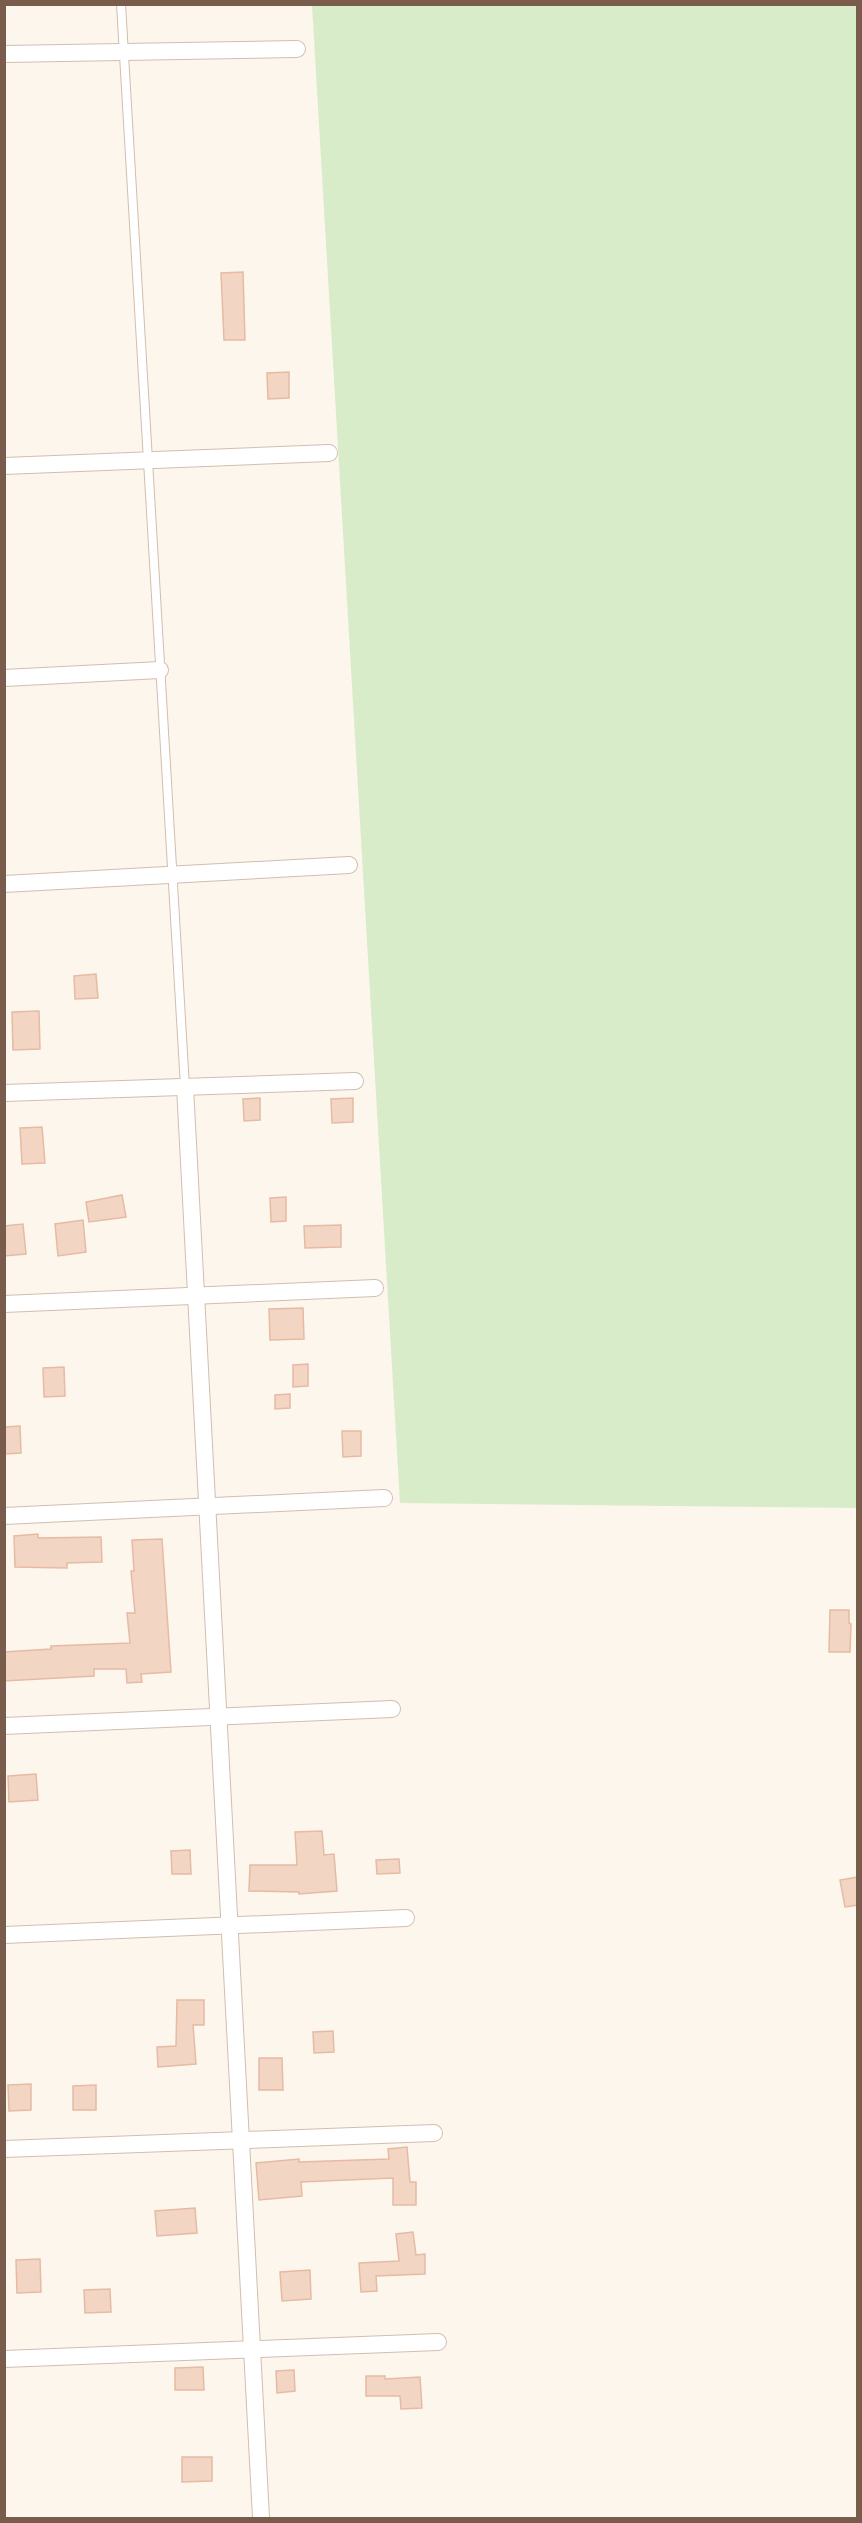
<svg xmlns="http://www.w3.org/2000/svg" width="862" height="2523" font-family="Rubik,sans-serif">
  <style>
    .green { fill: #d8ecc9 }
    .building { fill: #f3d5c3; stroke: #e6bba3; stroke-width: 1.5 }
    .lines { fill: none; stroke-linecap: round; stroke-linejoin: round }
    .service-casing { stroke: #d1beb0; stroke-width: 10 }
    .minor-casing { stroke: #d1beb0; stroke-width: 18 }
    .service { stroke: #fff; stroke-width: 8 }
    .minor { stroke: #fff; stroke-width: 16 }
  </style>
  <rect width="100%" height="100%" fill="#fdf6ec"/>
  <path class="green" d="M312,5H857V1508L400,1503Z"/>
  <g class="building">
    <path d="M243,272L245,340H224L221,273Z"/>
    <path d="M289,372V398L268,399L267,373Z"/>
    <path d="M96,974L98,998L75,999L74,976Z"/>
    <path d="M39,1011L40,1049L13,1050L12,1012Z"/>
    <path d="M260,1098V1120L244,1121L243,1099Z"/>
    <path d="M353,1098V1122L332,1123L331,1099Z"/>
    <path d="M42,1127L45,1163L22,1164L20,1128Z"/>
    <path d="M122,1195L126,1217L89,1222L86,1202Z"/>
    <path d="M286,1197V1221L271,1222L270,1198Z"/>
    <path d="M83,1220L86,1252L58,1256L55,1224Z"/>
    <path d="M23,1224L26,1254L4,1256V1226Z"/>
    <path d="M341,1225V1247L305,1248L304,1226Z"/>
    <path d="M303,1308L304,1339L270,1340L269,1309Z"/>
    <path d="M308,1364V1386L293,1387V1365Z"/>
    <path d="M64,1367L65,1396L44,1397L43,1368Z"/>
    <path d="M290,1394V1408L275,1409V1395Z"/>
    <path d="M20,1426L21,1453L4,1454V1427Z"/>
    <path d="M342,1431H361V1456L343,1457Z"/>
    <path d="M38,1534V1538L101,1537L102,1562L67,1563V1568L15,1567L14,1536Z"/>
    <path d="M162,1539L171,1672L141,1674L142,1682L127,1683L126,1669H94V1676L4,1681V1652L51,1649V1646L130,1643L127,1613H135L131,1571H134L132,1540Z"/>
    <path d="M830,1610H849V1623L851,1624L850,1652H829Z"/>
    <path d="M36,1774L38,1800L9,1802L8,1776Z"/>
    <path d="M322,1831L324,1855L334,1854L337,1891L299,1894V1892L249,1891L250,1865H297L295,1832Z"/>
    <path d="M190,1850L191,1874H172L171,1851Z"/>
    <path d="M399,1859L400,1873L377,1874L376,1860Z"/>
    <path d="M858,1877V1905L845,1907L840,1880Z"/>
    <path d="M177,2000H204V2025H193L196,2064L158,2067L157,2047L176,2046Z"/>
    <path d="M333,2031L334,2052L314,2053L313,2032Z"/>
    <path d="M259,2058H282L283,2090H259Z"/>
    <path d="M31,2084V2110L9,2111L8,2085Z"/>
    <path d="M96,2085V2110H73V2086Z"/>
    <path d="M407,2147L410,2182H416V2205H393V2178L301,2182L302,2196L259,2200L256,2163L299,2159V2162L389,2159L388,2149Z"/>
    <path d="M195,2208L197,2233L157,2236L155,2211Z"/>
    <path d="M413,2232L416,2255L425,2254V2274L376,2276L377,2291L361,2292L359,2263L399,2261L396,2234Z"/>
    <path d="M40,2259L41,2292L17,2293L16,2260Z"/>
    <path d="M310,2270L311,2299L282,2301L280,2272Z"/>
    <path d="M110,2289L111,2312L85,2313L84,2290Z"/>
    <path d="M203,2367L204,2390H175V2368Z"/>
    <path d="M294,2370L295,2391L277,2393L276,2371Z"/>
    <path d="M366,2376H385V2379L420,2377L422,2408L401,2409L400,2396H366Z"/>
    <path d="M182,2457H212V2481L182,2482Z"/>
  </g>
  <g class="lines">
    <defs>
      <path id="service" d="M121,4L185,1087"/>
      <g id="minor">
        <path d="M4,54L297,49"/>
        <path d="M4,466L329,453"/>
        <path d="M4,678L160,670"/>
        <path d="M4,884L349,865"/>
        <path d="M185,1087L261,2518"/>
        <path d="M4,1093L355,1081"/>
        <path d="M4,1304L375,1288"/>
        <path d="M4,1516L384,1498"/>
        <path d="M4,1726L392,1709"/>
        <path d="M4,1935L406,1918"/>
        <path d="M4,2149L434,2133"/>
        <path d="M4,2359L438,2342"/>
      </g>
    </defs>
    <use href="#service" class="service-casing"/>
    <use href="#minor" class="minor-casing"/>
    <use href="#service" class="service"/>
    <use href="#minor" class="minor"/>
  </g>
  <rect width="862" height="2523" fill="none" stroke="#7a5c4d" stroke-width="12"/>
</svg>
